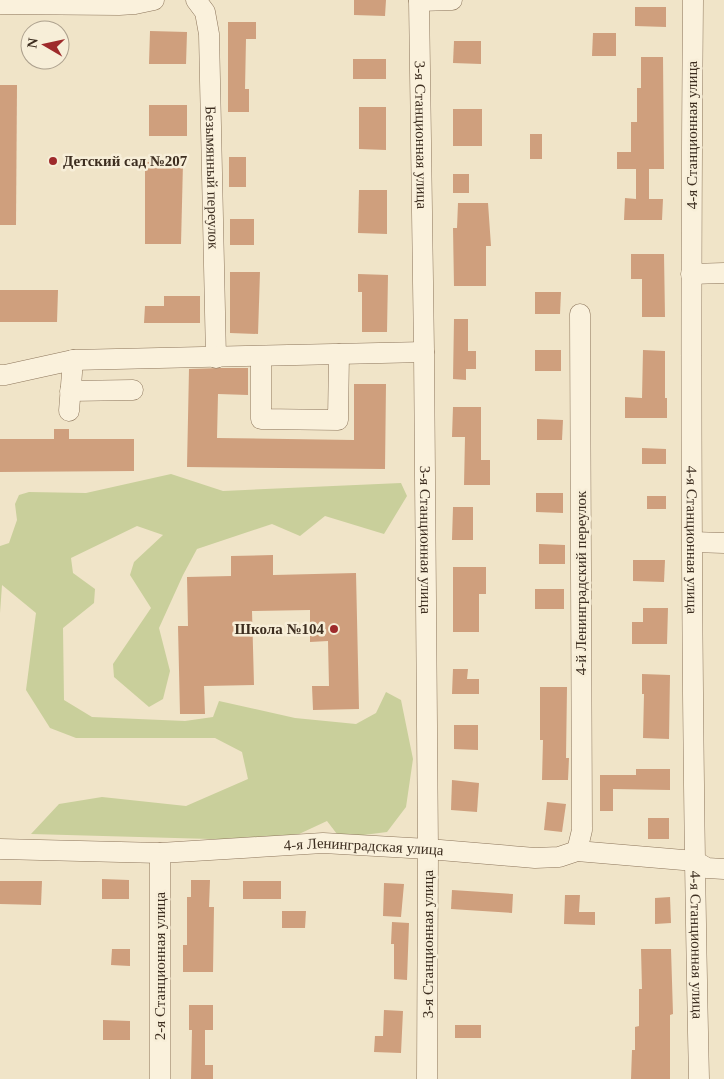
<svg xmlns="http://www.w3.org/2000/svg" width="724" height="1079" font-family="'Times New Roman',serif">
  <style>
    .green { fill: #c9cf9b }
    .building { fill: #cf9f7d }
    .lines { fill: none; stroke-linecap: round; stroke-linejoin: round }
    .minor-casing { stroke: #8d765c; stroke-width: 21 }
    .minor { stroke: #faf1dc; stroke-width: 20 }
    .poi-dot { fill: #9e2a2b; stroke: #f7eed8; stroke-width: 2 }
    .labels { text-anchor: middle; dominant-baseline: central; stroke-width: 5; stroke-linejoin: round; paint-order: stroke }
    .street-label { font-size: 15px; fill: #3d2e20; stroke: #f7eed8 }
    .poi-label { font-size: 15px; font-weight: bold; fill: #3d2e20; stroke: #f7eed8; text-anchor: start }
  </style>
  <rect width="100%" height="100%" fill="#f0e4c8"/>
  <path class="green" d="M171,474L223,491L401,483L407,496L384,534L325,516L300,536L272,524L197,549L183,575L159,628L170,671L163,699L149,707L114,677L113,664L151,608L130,575L134,562L163,535L137,526L71,558L73,573L95,589L94,603L63,628L64,700L92,717L185,721L213,717L219,701L295,718L356,724L376,713L386,692L401,700L413,759L406,807L387,832L340,838L327,821L284,841L31,834L59,804L102,797L186,806L248,779L242,752L215,738H76L50,728L26,690L36,613L2,585L0,613V546L9,543L17,520L15,504L19,495L29,492L86,493Z"/>
  <g class="building">
    <path d="M354,0H386L385,16L354,15Z"/>
    <path d="M635,7H666V27L635,26Z"/>
    <path d="M228,22H256V39H246L245,89H249V112H228Z"/>
    <path d="M150,31L187,32L186,64H149Z"/>
    <path d="M593,33H616V56H592Z"/>
    <path d="M454,41H481V64L453,63Z"/>
    <path d="M641,57H663L664,169H649V199H663L662,220H624L625,198L636,199V169H617V152H631V122H637V88H641Z"/>
    <rect x="353" y="59" width="33" height="20"/>
    <path d="M0,85H17L16,225H0Z"/>
    <rect x="149" y="105" width="38" height="31"/>
    <path d="M359,107H386V150L359,149Z"/>
    <rect x="453" y="109" width="29" height="37"/>
    <rect x="530" y="134" width="12" height="25"/>
    <rect x="229" y="157" width="17" height="30"/>
    <path d="M145,162L183,163L181,244H145Z"/>
    <rect x="453" y="174" width="16" height="19"/>
    <path d="M359,190H387V234L358,233Z"/>
    <path d="M458,203H488L491,246H486V286H454L453,228H457Z"/>
    <rect x="230" y="219" width="24" height="26"/>
    <path d="M631,254H664L665,317H642V279H631Z"/>
    <path d="M230,272H260L258,334L230,333Z"/>
    <path d="M358,274L388,275L387,332H362V292H358Z"/>
    <path d="M0,290H58L57,322H0Z"/>
    <path d="M535,292H561L560,314H535Z"/>
    <path d="M164,296H200V323H144L145,306H164Z"/>
    <path d="M454,319H468V351H476V369H466V380L453,379Z"/>
    <rect x="535" y="350" width="26" height="21"/>
    <path d="M643,350L665,351V398H667V418H625V397L642,398Z"/>
    <path d="M221,368H248V395L218,394L217,438L354,440V384H386L385,469L187,467L189,369Z"/>
    <path d="M453,407H481V460H490V485H464L465,437H452Z"/>
    <path d="M537,419L563,420L562,440H537Z"/>
    <path d="M54,429H69V439H134V471L0,472V439H54Z"/>
    <path d="M642,448L666,449V464H642Z"/>
    <path d="M536,493H563V513L536,512Z"/>
    <rect x="647" y="496" width="19" height="13"/>
    <path d="M453,507H473V540H452Z"/>
    <path d="M539,544L565,545V564H539Z"/>
    <path d="M273,555V575L356,573L359,709L313,710L312,686H329L328,641L310,642V610L252,611L254,685L204,686L205,714H180L178,626H188L187,577L231,576V556Z"/>
    <path d="M633,560H665L664,582L633,581Z"/>
    <path d="M453,567H486V594H479V632H453Z"/>
    <rect x="535" y="589" width="29" height="20"/>
    <path d="M643,608H668L667,644H632V622H643Z"/>
    <path d="M453,669H468L467,679H479V694H452Z"/>
    <path d="M642,674L670,675L669,739L643,738L644,694H642Z"/>
    <path d="M540,687H567L566,758H569L568,780H542L543,740H540Z"/>
    <path d="M454,725H478V750L454,749Z"/>
    <path d="M636,769H670V790L613,789V811H600V775H636Z"/>
    <path d="M452,780L479,783L477,812L451,810Z"/>
    <path d="M547,802L566,804L562,832L544,830Z"/>
    <rect x="648" y="818" width="21" height="21"/>
    <path d="M102,879L129,880V899H102Z"/>
    <path d="M191,880H210L209,907H214L213,972H183V945H187V897H191Z"/>
    <path d="M0,881H42L41,905L0,904Z"/>
    <rect x="243" y="881" width="38" height="18"/>
    <path d="M384,883L404,884L401,917L383,916Z"/>
    <path d="M452,890L513,894L512,913L451,909Z"/>
    <path d="M565,895H580L579,912H595V925L564,924Z"/>
    <path d="M670,897L671,923L655,924V898Z"/>
    <path d="M282,911H306L305,928H282Z"/>
    <path d="M392,922L409,923L407,980L394,979V944H391Z"/>
    <path d="M112,949H130V966L111,965Z"/>
    <path d="M641,949H671L673,1014L670,1015V1079H631L632,1050H635V1027L639,1026V989H642Z"/>
    <path d="M189,1005H213V1030H205V1065H213V1079H191L192,1030H189Z"/>
    <path d="M384,1010L403,1011L401,1053L374,1052L375,1036H383Z"/>
    <path d="M103,1020L130,1021V1040H103Z"/>
    <rect x="455" y="1025" width="26" height="13"/>
  </g>
  <g class="lines">
    <defs>
      <g id="minor">
        <path id="s1" d="M196,0L205,12L209,34L216,358"/>
        <path id="s2" d="M419,0L424,352L428,849L427,1079"/>
        <path id="s3" d="M693,0C690,360 691,719 699,1079"/>
        <path d="M419,1L452,0"/>
        <path d="M0,4L119,5L135,4L154,0"/>
        <path d="M691,274L724,273"/>
        <path d="M261,357V419L338,420L339,354"/>
        <path d="M0,375H5L73,360L424,352"/>
        <path d="M70,391L133,390"/>
        <path d="M69,411L73,360"/>
        <path d="M693,542L724,543"/>
        <path id="s4" d="M0,849L160,853L323,843L428,849L535,858L559,857L577,851L695,861L707,868L724,869"/>
        <path d="M577,851L582,830L580,314"/>
        <path d="M160,853V1079"/>
      </g>
    </defs>
    <use href="#minor" class="minor-casing"/>
    <use href="#minor" class="minor"/>
  </g>
  <g class="poi-dot">
    <circle cx="53" cy="161" r="5"/>
    <circle cx="334" cy="629" r="5"/>
  </g>
  <g class="labels">
    <g class="street-label">
      <text stroke="none"><textPath href="#s2" startOffset="135">3-я Станционная улица</textPath></text>
      <text transform="translate(692 135) rotate(-90)">4-я Станционная улица</text>
      <text stroke="none"><textPath href="#s1" startOffset="181">Безымянный переулок</textPath></text>
      <text stroke="none"><textPath href="#s2" startOffset="540">3-я Станционная улица</textPath></text>
      <text stroke="none"><textPath href="#s3" startOffset="540">4-я Станционная улица</textPath></text>
      <text transform="translate(581 583) rotate(-90)">4-й Ленинградский переулок</text>
      <text stroke="none"><textPath href="#s4" startOffset="364">4-я Ленинградская улица</textPath></text>
      <text transform="translate(428 944) rotate(-90)">3-я Станционная улица</text>
      <text stroke="none"><textPath href="#s3" startOffset="945">4-я Станционная улица</textPath></text>
      <text transform="translate(160 966) rotate(-90)">2-я Станционная улица</text>
    </g>
    <g class="poi-label">
      <text x="63" y="161">Детский сад №207</text>
      <text x="324" y="629" text-anchor="end">Школа №104</text>
    </g>
  </g>
  <g transform="translate(45 45) rotate(279)"><circle r="24" fill="#f7eed8" stroke="#ada18e"/>
  <path d="M0-4L9 19L0 12L-9 19Z" fill="#9e2a2b"/>
  <text y="-8" font-size="14" font-weight="bold" text-anchor="middle" fill="#3d2e20">N</text>
  </g>
</svg>
